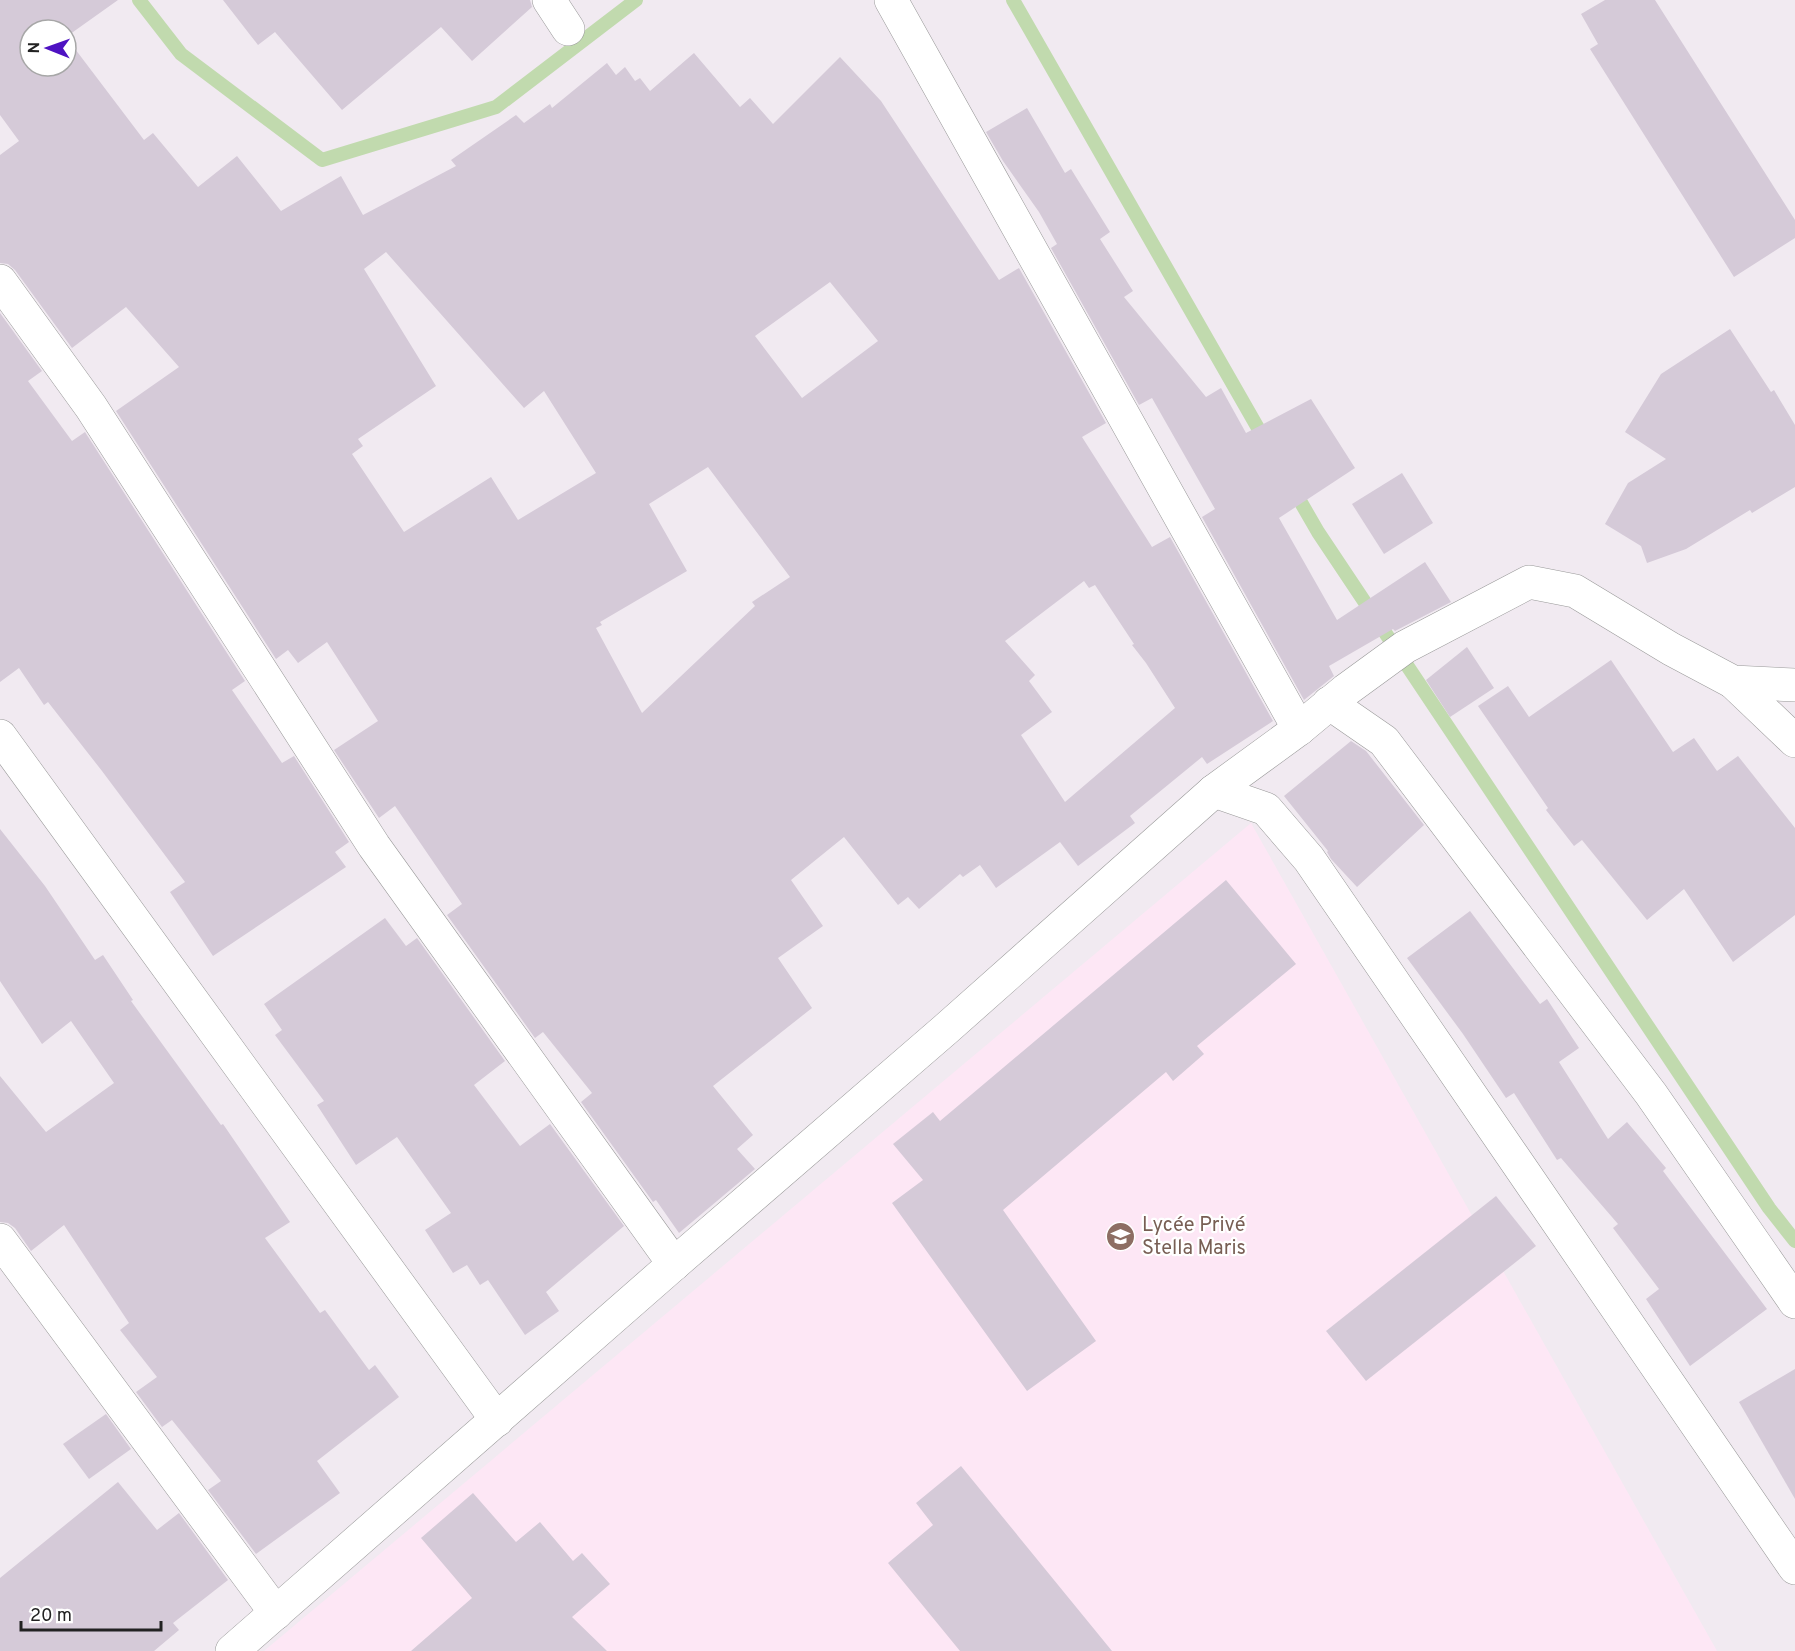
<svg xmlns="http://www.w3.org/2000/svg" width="1795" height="1651" font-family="Overpass,sans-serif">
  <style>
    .education { fill: #fde7f5 }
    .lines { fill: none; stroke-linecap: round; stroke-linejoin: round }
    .stream { stroke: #c1daae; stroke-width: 14 }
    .building { fill: #d5cad8; fill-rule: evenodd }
    .street-casing { stroke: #999; stroke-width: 34 }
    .street { stroke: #fff; stroke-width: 33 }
    .labels { text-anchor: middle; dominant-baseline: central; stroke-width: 4.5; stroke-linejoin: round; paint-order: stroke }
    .education-label { font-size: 20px; fill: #785e54; stroke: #fff; text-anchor: start }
  </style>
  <rect width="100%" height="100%" fill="#f1eaf1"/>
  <path class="education" d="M1251,823L1717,1651H264Z"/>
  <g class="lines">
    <g class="stream">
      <path d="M139,0L181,54L322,160L496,107L636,0"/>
      <path d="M1013,0L1266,442"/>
      <path d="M1292,487L1318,532L1769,1208L1795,1241"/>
    </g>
  </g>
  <g class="building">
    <path d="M0,0H118L66,37V30H30V66H66V37L144,140L153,133L198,187L237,156L281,211L341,176L363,215L456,166L451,160L516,115L524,123L550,104L552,108L607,63L616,75L625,67L635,81L640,78L650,91L694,53L740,107L750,98L773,124L840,57L881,101L999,280L1019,268L1106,423L1082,437L1152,547L1170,537L1273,721L1207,764L1202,757L1130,816L1135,823L1078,866L1060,842L996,888L980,865L963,877L960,874L919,909L908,897L898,905L844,837L791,880L823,926L778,958L812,1008L713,1086L753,1135L737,1149L755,1169L679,1233L656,1200L653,1202L581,1102L592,1093L543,1032L535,1038L447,915L462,904L395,806L379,818L334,750L378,721L327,642L298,663L288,650L276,659L116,411L179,367L126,307L72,348L15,270L8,264L0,263V155L19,141L0,115ZM386,252L524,408L544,391L596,473L518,520L491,477L404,532L352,454L363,446L358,439L436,386L364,269ZM830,282L878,341L802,398L755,336ZM708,467L790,577L752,602L755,606L642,713L596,628L602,625L600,622L687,571L649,504ZM1084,581L1089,588L1095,585L1134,644L1132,645L1146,663L1175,708L1065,802L1021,735L1052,712L1029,681L1035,675L1005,641Z"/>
    <path d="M223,0H530L532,7L472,61L441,27L342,110L275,32L258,45Z"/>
    <path d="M1605,0H1655L1795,220V238L1734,277L1590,49L1598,44L1581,14Z"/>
    <path d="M1027,108L1065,173L1071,169L1110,232L1100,239L1133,291L1124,297L1206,397L1221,388L1246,433L1311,399L1355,468L1279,518L1337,620L1425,562L1451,602L1395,631L1393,629L1329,666L1334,676L1304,700L1202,517L1215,509L1152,398L1139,405L1051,248L1057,244L1039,212L1003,161L986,132Z"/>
    <path d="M0,313L42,371L28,381L72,441L85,432L245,681L232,690L282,763L294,756L349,842L335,852L346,867L213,956L170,892L185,882L102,771L48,702L44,705L19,668L0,682Z"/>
    <path d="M1730,329L1771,392L1774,390L1795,425V487L1752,513L1750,510L1686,549L1647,563L1641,546L1605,524L1628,483L1666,459L1625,432L1661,374Z"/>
    <path d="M1402,473L1433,523L1384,554L1352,504Z"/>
    <path d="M1467,647L1494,688L1450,717L1426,680Z"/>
    <path d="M1611,660L1673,752L1694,738L1717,771L1738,756L1795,828V915L1733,962L1684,889L1647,920L1582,840L1574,846L1546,810L1548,808L1478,706L1508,686L1529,717Z"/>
    <path d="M1351,741L1366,751L1424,825L1357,887L1331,859L1327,852L1328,851L1284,796Z"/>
    <path d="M0,829L45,886L95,960L103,955L133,1000L131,1001L221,1125L223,1124L290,1222L265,1238L320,1313L325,1310L369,1370L375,1365L399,1397L317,1461L340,1493L256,1554L208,1490L221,1481L172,1420L162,1427L136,1392L157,1377L120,1330L129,1323L64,1225L31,1251L15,1228L8,1223L0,1222V1076L46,1132L114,1083L71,1021L42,1044L0,981Z"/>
    <path d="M1226,880L1296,964L1197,1046L1204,1054L1173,1081L1166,1072L1003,1210L1096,1341L1027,1391L892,1203L923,1180L893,1144L933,1112L940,1121Z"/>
    <path d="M1470,911L1540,1004L1547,999L1579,1048L1559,1062L1608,1139L1627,1122L1666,1168L1663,1171L1767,1309L1690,1366L1646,1299L1659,1289L1613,1228L1618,1224L1561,1158L1557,1160L1514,1093L1506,1098L1463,1034L1407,958Z"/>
    <path d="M385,918L406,946L417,938L505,1061L474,1085L520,1146L550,1124L624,1226L546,1292L559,1311L525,1335L488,1280L480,1285L467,1265L453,1273L425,1230L451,1213L397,1137L356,1165L317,1105L324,1101L275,1035L282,1030L264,1004Z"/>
    <path d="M1496,1196L1536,1246L1366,1381L1326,1331Z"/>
    <path d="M1795,1369V1499L1739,1402Z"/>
    <path d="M106,1414L131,1449L89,1479L63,1444Z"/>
    <path d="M961,1466L1112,1651H960L888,1563L933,1525L916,1503Z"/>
    <path d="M118,1482L157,1530L179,1513L228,1580L173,1623L179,1630L154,1651H0V1578Z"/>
    <path d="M473,1493L516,1542L540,1522L573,1561L582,1553L610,1584L572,1617L607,1651H411L472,1598L421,1538Z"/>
  </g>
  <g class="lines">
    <defs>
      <g id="street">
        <path d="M549,0L568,29"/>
        <path d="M891,0L1299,729"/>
        <path d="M0,281L91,407L374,846L674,1264"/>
        <path d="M1733,682L1795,741"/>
        <path d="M1329,703L1384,741L1651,1094L1795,1302"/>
        <path d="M0,736L497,1420"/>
        <path d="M1214,791L1266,809L1309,859L1795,1568"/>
        <path d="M0,1240L276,1613"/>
        <path d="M232,1651L674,1264L946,1029L1214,791L1299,729L1346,690L1405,647L1529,582L1575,591L1671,649L1733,682L1795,685"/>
      </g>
    </defs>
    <use href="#street" class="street-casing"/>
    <use href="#street" class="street"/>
  </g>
  <defs>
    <symbol id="school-disc" viewBox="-11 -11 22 22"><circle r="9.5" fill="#8d6e63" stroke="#fff"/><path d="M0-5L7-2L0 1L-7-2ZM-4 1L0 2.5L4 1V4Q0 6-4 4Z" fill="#fff"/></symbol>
  </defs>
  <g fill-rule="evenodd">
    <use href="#school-disc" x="1104" y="1220" width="33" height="33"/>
  </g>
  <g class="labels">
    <g class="education-label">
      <text x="1142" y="1226">Lycée Privé<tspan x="1142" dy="23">Stella Maris</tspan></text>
    </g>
  </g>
  <g transform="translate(48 48) rotate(271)"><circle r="28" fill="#ffffff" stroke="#a7a7a7" stroke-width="1.5"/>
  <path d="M0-4.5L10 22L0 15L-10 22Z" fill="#4e12c2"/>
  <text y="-9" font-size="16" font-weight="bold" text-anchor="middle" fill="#222222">N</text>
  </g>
  <path d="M21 1621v9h140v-9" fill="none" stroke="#222222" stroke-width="3"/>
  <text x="30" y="1621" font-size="18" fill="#222222" stroke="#ffffff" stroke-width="4.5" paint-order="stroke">20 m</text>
</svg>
